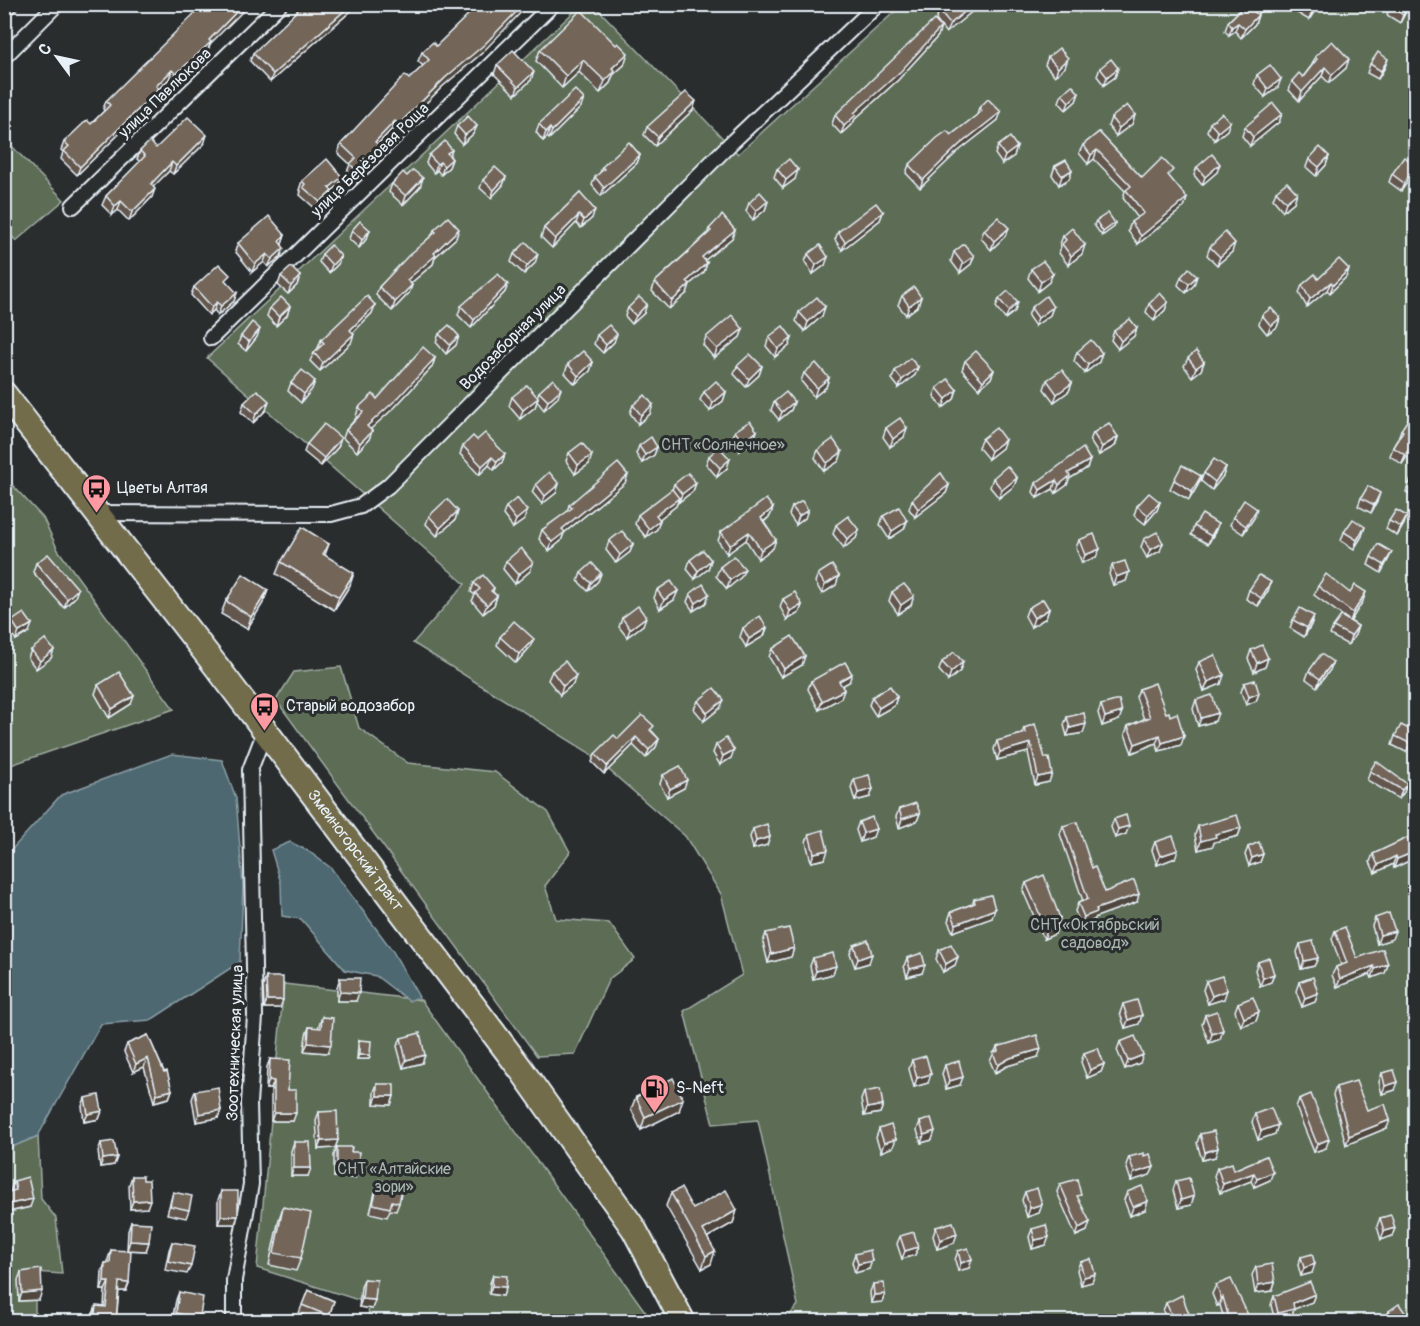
<svg xmlns="http://www.w3.org/2000/svg" width="1420" height="1326" font-family="Pangolin,sans-serif">
  <style>
    .green { fill: #5b6c55; stroke: #a2aea6; stroke-width: 1.5 }
    .water { fill: #4d6871; stroke: #8b9fa7; stroke-width: 1.5 }
    .lines { fill: none; stroke-linecap: round; stroke-linejoin: round }
    .street-casing { stroke: #e8f1f8; stroke-width: 18 }
    .highway-casing { stroke: #e8f1f8; stroke-width: 28 }
    .street { stroke: #2a2d2e; stroke-width: 14 }
    .highway { stroke: #726c4b; stroke-width: 24 }
    .wall { fill: #63574d; stroke: #e8f1f8; stroke-width: 1.5 }
    .shaded-wall { fill: #50473e; stroke: #e8f1f8; stroke-width: 1.5 }
    .building { fill: #736559; stroke: #e8f1f8; stroke-width: 1.5 }
    .labels { text-anchor: middle; dominant-baseline: central; stroke-width: 6; stroke-linejoin: round; paint-order: stroke }
    .street-label { font-size: 16px; fill: #e8f1f8; stroke: #2a2d2e }
    .park-label { font-size: 16px; fill: #a9b5af; stroke: #2a2d2e }
    .poi-label { font-size: 16px; fill: #e8f1f8; stroke: #2a2d2e; text-anchor: start }
  </style>
  <rect width="100%" height="100%" fill="#2a2d2e"/>
  <filter id="ink" filterUnits="userSpaceOnUse"><feTurbulence type="fractalNoise" baseFrequency=".0167" numOctaves="2"/><feDisplacementMap in="SourceGraphic" scale="12" xChannelSelector="R" yChannelSelector="G"/><feConvolveMatrix kernelMatrix="1 2 1 2 8 2 1 2 1" color-interpolation-filters="sRGB"/></filter>
  <g filter="url(#ink)">
    <g class="green">
      <path d="M581,5H594L738,154L902,5H1415V1321H785L798,1305L758,1120L713,1124L684,1011L742,975L721,894L685,836L588,752L413,643L465,584L207,358Z"/>
      <path d="M4,138L64,200L16,241L5,228Z"/>
      <path d="M4,476L43,518L58,550L174,709L5,767Z"/>
      <path d="M341,667L359,728L408,763L495,772L548,812L570,852L545,886L556,919L609,923L635,959L609,979L575,1054L537,1056L276,700L294,672Z"/>
      <path d="M284,984L421,1000L652,1321H369L368,1303L257,1268Z"/>
      <path d="M38,1136L41,1199L56,1218L62,1274L35,1272V1321H5L4,1150Z"/>
    </g>
    <g class="water">
      <path d="M172,754L222,760L236,798L243,886L240,962L151,1020L101,1024L38,1136L5,1150V857L61,795Z"/>
      <path d="M290,842L308,851L331,868L392,950L419,997L409,1001L376,976L345,970L301,919L282,916L281,883L271,850Z"/>
    </g>
    <g class="lines">
      <defs>
        <g id="street">
          <path d="M4,57L57,4"/>
          <path d="M73,206L280,4"/>
          <path d="M211,338L553,4"/>
          <path d="M96,513L331,514L361,506L388,486L731,143L878,4"/>
          <path d="M234,1322V1280L251,1184L249,1103L255,1016L250,770L265,731"/>
        </g>
        <g id="highway">
          <path id="s1" d="M4,394L220,671L520,1068L634,1229L683,1322"/>
        </g>
      </defs>
      <use href="#street" class="street-casing"/>
      <use href="#highway" class="highway-casing"/>
      <use href="#street" class="street"/>
      <use href="#highway" class="highway"/>
    </g>
    <g class="wall">
      <path d="M981,4L946,33L936,20L939,11Z"/>
      <path d="M1073,4H1088L1080,12Z"/>
      <path d="M1246,4H1270L1257,14L1258,15L1255,24L1241,38L1235,31L1229,35L1225,31L1228,22Z"/>
      <path d="M1300,4L1318,6L1309,20L1297,13Z"/>
      <path d="M1410,4L1400,23L1387,15L1390,6Z"/>
      <path d="M353,5L352,10L270,82L250,61L253,53Z"/>
      <path d="M938,36L898,80L855,119L853,123L841,134L832,124L835,115Z"/>
      <path d="M210,44L208,50L173,83L169,79L159,89L156,98L77,175L61,159L63,152L61,150L64,142L91,124L104,111L103,109L106,101Z"/>
      <path d="M436,46L482,53L442,87L396,133L392,129L378,144L379,145L376,154L366,164L368,166L365,175L357,183L347,172L350,164L338,153L341,144L423,66L418,61L422,52Z"/>
      <path d="M540,50L624,65L613,75L610,83L600,93L579,72L562,88L536,61Z"/>
      <path d="M1048,57L1068,58L1065,67L1055,76L1045,65Z"/>
      <path d="M1315,57L1346,68L1329,83L1322,76L1299,101L1289,90L1292,81L1303,77L1312,65Z"/>
      <path d="M1370,64L1385,67L1378,79L1367,73Z"/>
      <path d="M497,65L531,80L515,95L494,74Z"/>
      <path d="M1100,68H1118L1115,77L1104,85L1097,76Z"/>
      <path d="M1257,75L1278,87L1265,97L1254,84Z"/>
      <path d="M1079,93L1076,101L1066,110L1059,102L1062,94Z"/>
      <path d="M581,107L549,139L547,137L543,141L536,132L539,124Z"/>
      <path d="M979,108L998,120L956,153L920,188L906,173L909,165L951,135L977,115Z"/>
      <path d="M693,110L655,146L644,135L647,127Z"/>
      <path d="M1135,115L1132,124L1116,136L1108,126L1111,118Z"/>
      <path d="M1279,122L1250,146L1242,136L1245,127Z"/>
      <path d="M1210,123L1227,130L1215,140L1207,131Z"/>
      <path d="M457,126H477L473,134L462,144L454,134Z"/>
      <path d="M1099,132L1142,178H1170L1187,198L1184,207L1138,244L1128,231L1131,222L1138,218L1123,198L1125,191L1094,159L1088,164L1079,153L1083,145Z"/>
      <path d="M204,144L173,174L169,171L153,186L152,197L129,221L118,210L112,215L102,205L106,196L140,162L137,159L140,151L156,148Z"/>
      <path d="M998,146L1014,156L1002,164L995,154Z"/>
      <path d="M452,150L450,156L452,159L449,167L441,175L437,170L434,173L426,163L429,155Z"/>
      <path d="M640,155L637,163L601,196L592,185L595,177L600,173L602,167Z"/>
      <path d="M1329,156L1326,165L1316,176L1306,167L1309,159Z"/>
      <path d="M1416,165L1413,174L1401,191L1389,182L1392,174Z"/>
      <path d="M1055,166L1072,170L1069,179L1059,185L1052,175Z"/>
      <path d="M1197,167L1217,172L1202,185L1194,175Z"/>
      <path d="M777,169L795,179L783,188L774,177Z"/>
      <path d="M342,177L339,185L332,191L329,200L317,210L300,195L301,191L299,190L302,181Z"/>
      <path d="M506,177L503,185L491,198L480,188L483,180Z"/>
      <path d="M392,184L420,187L403,205L389,192Z"/>
      <path d="M1276,191L1294,202L1283,211L1273,199Z"/>
      <path d="M580,193L592,218L581,228L576,223L552,248L541,237L544,228Z"/>
      <path d="M768,201L765,210L753,220L746,211L749,203Z"/>
      <path d="M883,212L880,220L842,250L835,240L838,232Z"/>
      <path d="M1096,221L1114,227L1102,236L1094,225Z"/>
      <path d="M709,229L732,238L705,260L707,263L704,272L690,284L687,293L669,309L652,291L655,282L707,234Z"/>
      <path d="M352,230H370L367,238L359,248L349,239Z"/>
      <path d="M434,230L456,238L435,257L433,264L411,283L412,285L409,293L392,311L376,295L379,287L432,235Z"/>
      <path d="M984,230L1005,236L991,250L981,238Z"/>
      <path d="M285,235L282,244L281,256L268,267L264,262L252,272L235,251L238,243Z"/>
      <path d="M1063,236L1082,254L1068,265L1059,253L1061,246L1060,244Z"/>
      <path d="M1210,247L1232,252L1217,265L1207,255Z"/>
      <path d="M954,252L974,256L971,264L960,273L951,261Z"/>
      <path d="M322,254L341,256L338,264L329,273L319,262Z"/>
      <path d="M514,254L535,263L524,274L511,262Z"/>
      <path d="M808,254L825,265L813,274L805,262Z"/>
      <path d="M1031,269L1049,282L1038,291L1028,278Z"/>
      <path d="M1349,269L1346,277L1330,293L1327,290L1307,307L1299,293L1302,285Z"/>
      <path d="M281,276H300L297,285L288,294L278,285Z"/>
      <path d="M1181,277L1194,285L1186,293L1178,285Z"/>
      <path d="M227,282L234,301L218,315L214,310L209,315L191,295L194,287Z"/>
      <path d="M508,284L505,292L471,328L458,315L461,306Z"/>
      <path d="M902,296L921,297L918,306L906,315L898,305Z"/>
      <path d="M999,299L1015,311L1005,319L996,307Z"/>
      <path d="M1168,302L1165,310L1154,321L1146,312L1149,304Z"/>
      <path d="M375,305L372,313L352,333L351,343L320,371L310,361L314,353L318,348L321,340Z"/>
      <path d="M290,306L287,315L276,326L267,316L270,308Z"/>
      <path d="M1053,307L1050,315L1035,326L1028,316L1031,308Z"/>
      <path d="M628,308L644,313L632,324L625,316Z"/>
      <path d="M799,312L822,316L805,331L796,321Z"/>
      <path d="M1262,315L1280,318L1277,327L1267,334L1259,324Z"/>
      <path d="M1137,328L1134,336L1118,349L1111,340L1114,331Z"/>
      <path d="M743,329L740,337L714,358L703,345L706,337Z"/>
      <path d="M439,334L456,345L446,354L436,342Z"/>
      <path d="M597,335L614,342L603,353L594,344Z"/>
      <path d="M241,336L257,337L246,351L238,344Z"/>
      <path d="M769,337L792,338L789,346L775,357L766,346Z"/>
      <path d="M1077,352L1099,362L1085,373L1074,361Z"/>
      <path d="M435,358L432,367L395,407L370,429L372,431L369,439L357,452L343,438L346,430L357,417L356,416L359,407L377,399Z"/>
      <path d="M1188,358L1204,362L1201,370L1192,377L1184,366Z"/>
      <path d="M965,361L994,370L991,378L979,389L962,370Z"/>
      <path d="M593,362L590,371L575,384L565,373L568,364Z"/>
      <path d="M737,366H762L759,375L746,387L734,374Z"/>
      <path d="M918,367L915,375L899,388L892,379L895,371Z"/>
      <path d="M804,373L829,378L826,387L814,397L801,381Z"/>
      <path d="M1047,380L1072,383L1069,391L1054,402L1044,389Z"/>
      <path d="M315,381L312,389L301,403L288,391L291,383Z"/>
      <path d="M937,388L954,399L943,408L934,396Z"/>
      <path d="M539,392L558,397L544,410L537,401L535,407L520,419L509,406L512,397H537Z"/>
      <path d="M704,392H726L723,401L710,411L700,400Z"/>
      <path d="M774,402H794L791,410L779,420L771,410Z"/>
      <path d="M244,403L266,410L253,423L241,412Z"/>
      <path d="M633,405L650,414L638,424L630,413Z"/>
      <path d="M1416,416V445L1415,444L1402,464L1390,456L1393,447L1398,438L1401,430Z"/>
      <path d="M886,428L904,437L890,447L883,437Z"/>
      <path d="M735,431L754,440L740,451L732,440Z"/>
      <path d="M1093,433L1118,437L1115,446L1099,455L1090,441Z"/>
      <path d="M341,438L338,447L321,466L304,452L307,444Z"/>
      <path d="M982,439L1002,448L988,459L978,447Z"/>
      <path d="M477,440L505,454L502,462L494,470L489,465L479,475L460,454L463,446Z"/>
      <path d="M639,446L657,447L654,455L642,463L636,454Z"/>
      <path d="M818,450L842,452L839,461L824,471L815,458Z"/>
      <path d="M569,453L589,464L575,474L566,461Z"/>
      <path d="M709,456L727,468L717,477L706,464Z"/>
      <path d="M1090,460L1087,468L1069,479L1067,485L1056,493L1053,489L1037,498L1033,492L1036,483Z"/>
      <path d="M1226,467L1223,476L1212,490L1201,481L1204,473Z"/>
      <path d="M1416,472V498L1406,492L1409,483Z"/>
      <path d="M1201,476L1198,485L1189,500L1170,489L1174,480Z"/>
      <path d="M993,478H1017L1014,486L999,498L990,487Z"/>
      <path d="M625,483L564,533L561,541L549,551L539,539L542,530L567,512L569,505Z"/>
      <path d="M696,483L693,491L679,502L678,500L676,506L659,519L660,520L657,529L646,537L635,524L638,515L672,490L674,484Z"/>
      <path d="M536,484L556,493L542,504L532,492Z"/>
      <path d="M949,485L946,493L915,517L909,509L912,500Z"/>
      <path d="M1361,498L1377,502L1371,513L1358,506Z"/>
      <path d="M1160,502L1157,510L1145,524L1134,515L1137,506Z"/>
      <path d="M506,507L527,511L524,520L513,528L503,515Z"/>
      <path d="M792,507L805,518L796,525L789,515Z"/>
      <path d="M773,508L770,516L764,522L773,548L758,559L746,540L727,554L718,541L721,532Z"/>
      <path d="M458,511L455,520L437,536L426,524L429,516Z"/>
      <path d="M883,516L907,521L904,529L889,539L880,525Z"/>
      <path d="M1233,517L1254,518L1243,534L1230,525Z"/>
      <path d="M1389,521L1404,524L1397,536L1386,529Z"/>
      <path d="M1218,524L1215,532L1208,544L1191,535L1194,526Z"/>
      <path d="M836,525L859,530L856,538L844,548L833,534Z"/>
      <path d="M1344,532L1362,536L1354,549L1341,541Z"/>
      <path d="M1144,539L1160,551L1147,558L1141,547Z"/>
      <path d="M1079,540L1096,557L1082,563L1076,548Z"/>
      <path d="M609,541L633,544L630,552L616,563L606,550Z"/>
      <path d="M329,544L325,555L350,585L334,610L276,574L281,562Z"/>
      <path d="M1392,552L1388,560L1381,573L1368,565L1371,557Z"/>
      <path d="M690,560H711L708,569L695,579L687,569Z"/>
      <path d="M506,561L533,563L530,571L515,584L503,569Z"/>
      <path d="M36,563L75,597L64,608L33,572Z"/>
      <path d="M1112,565L1129,572L1126,581L1113,585L1109,574Z"/>
      <path d="M720,567L741,577L727,589L716,576Z"/>
      <path d="M581,573H601L598,581L588,591L578,581Z"/>
      <path d="M818,574L836,585L822,594L815,582Z"/>
      <path d="M474,583L494,588L493,592L497,596L494,605L483,614L472,601L475,595L471,592Z"/>
      <path d="M1318,586L1350,593L1363,601L1350,621L1358,626L1355,635L1348,645L1330,635L1333,627L1347,619L1314,595Z"/>
      <path d="M268,590L263,603L247,629L221,614L226,601Z"/>
      <path d="M657,590L674,600L660,609L654,598Z"/>
      <path d="M1249,590L1268,591L1258,606L1246,599Z"/>
      <path d="M892,592L911,605L898,614L889,601Z"/>
      <path d="M690,594L706,603L693,611L687,602Z"/>
      <path d="M783,599L802,605L799,613L787,620L780,607Z"/>
      <path d="M1028,608L1049,609L1046,618L1031,627L1025,616Z"/>
      <path d="M1314,616L1311,625L1304,637L1290,628L1293,620Z"/>
      <path d="M622,618L643,625L627,637L619,627Z"/>
      <path d="M12,621L29,632L16,640L9,629Z"/>
      <path d="M743,628H767L764,636L746,647L740,637Z"/>
      <path d="M500,637L530,647L516,663L497,645Z"/>
      <path d="M772,649L802,665L781,677L769,657Z"/>
      <path d="M31,650L51,658L36,669L28,658Z"/>
      <path d="M1251,650L1268,658L1265,667L1254,672L1248,659Z"/>
      <path d="M942,662H963L960,671L948,681L939,670Z"/>
      <path d="M1199,662L1221,684L1204,691L1196,670Z"/>
      <path d="M1333,662L1330,670L1317,687L1306,679L1309,671Z"/>
      <path d="M552,671L573,684L560,695L548,680Z"/>
      <path d="M811,681L849,682L842,686L844,690L841,698L819,710L808,689Z"/>
      <path d="M1244,683L1259,693L1256,701L1246,705L1241,692Z"/>
      <path d="M98,685L131,704L109,718L95,694Z"/>
      <path d="M1139,689L1166,713L1181,745L1159,751L1156,743L1132,753L1125,734L1128,726L1144,719L1136,697Z"/>
      <path d="M872,697H897L894,706L876,716L869,705Z"/>
      <path d="M1196,700L1215,721L1198,726L1193,709Z"/>
      <path d="M698,701L720,708L704,721L694,709Z"/>
      <path d="M1101,705L1119,720L1102,726L1098,713Z"/>
      <path d="M1067,717L1083,733L1067,736L1064,725Z"/>
      <path d="M1024,728L1045,758L1049,782L1035,785L1028,752L997,760L994,749L997,741L1022,734Z"/>
      <path d="M652,731L659,739L656,747L646,758L633,745L604,774L592,762L595,754L618,739Z"/>
      <path d="M1395,736L1412,741L1406,752L1392,745Z"/>
      <path d="M716,745L731,758L720,765L713,753Z"/>
      <path d="M1416,761V774L1411,771Z"/>
      <path d="M1370,771L1407,784L1404,792L1399,799L1367,780Z"/>
      <path d="M663,775L684,788L667,797L660,784Z"/>
      <path d="M854,779L870,797L855,801L851,788Z"/>
      <path d="M899,809L920,813L917,821L899,828L896,817Z"/>
      <path d="M1114,819L1126,834L1115,838L1111,827Z"/>
      <path d="M859,822L873,837L860,842L856,830Z"/>
      <path d="M1063,826L1092,868L1105,892L1137,902L1096,917L1094,920L1081,925L1075,911L1078,903L1083,901L1060,834Z"/>
      <path d="M1198,826L1241,828L1238,836L1214,842L1213,846L1198,850L1195,835Z"/>
      <path d="M753,829L767,845L753,849L750,837Z"/>
      <path d="M809,834L825,859L811,862L806,842Z"/>
      <path d="M1407,838L1411,860L1394,868L1393,864L1375,873L1370,862L1373,854Z"/>
      <path d="M1155,842L1175,858L1157,865L1152,850Z"/>
      <path d="M1248,847L1263,854L1260,862L1249,866L1245,855Z"/>
      <path d="M1026,883L1060,918L1055,934L1044,939L1023,891Z"/>
      <path d="M974,899L992,918L953,932L948,921L951,912L972,904Z"/>
      <path d="M1415,904H1416V923L1412,913Z"/>
      <path d="M1375,918L1392,939L1377,944L1372,926Z"/>
      <path d="M1335,931L1357,958L1388,964L1385,973L1372,978L1370,974L1337,987L1332,975L1336,967L1341,965L1332,939Z"/>
      <path d="M766,933L794,948L791,957L768,963L763,942Z"/>
      <path d="M1300,944L1318,958L1314,966L1301,969L1297,952Z"/>
      <path d="M854,945L869,963L855,967L850,953Z"/>
      <path d="M939,950L955,965L943,972L936,959Z"/>
      <path d="M813,958L833,974L813,979L810,966Z"/>
      <path d="M907,958L922,973L907,977L904,966Z"/>
      <path d="M1258,962L1274,974L1271,982L1260,986L1255,970Z"/>
      <path d="M266,977L280,1008H264L263,986Z"/>
      <path d="M340,978L356,1001H337V987Z"/>
      <path d="M1206,981L1224,999L1208,1004L1203,990Z"/>
      <path d="M1299,982L1318,993L1315,1002L1302,1007L1296,991Z"/>
      <path d="M1238,1003L1259,1012L1256,1021L1241,1026L1235,1011Z"/>
      <path d="M1123,1004L1142,1015L1139,1024L1125,1028L1120,1013Z"/>
      <path d="M1205,1015L1220,1039L1209,1043L1202,1024Z"/>
      <path d="M322,1017L328,1053L304,1051L306,1035L309,1027L318,1028Z"/>
      <path d="M148,1035L172,1090L169,1098L154,1102L144,1067L133,1072L124,1052L127,1044Z"/>
      <path d="M401,1038L425,1055L422,1063L403,1068L397,1046Z"/>
      <path d="M359,1040L370,1055L369,1059H357L358,1045Z"/>
      <path d="M1120,1042L1140,1063L1125,1069L1117,1050Z"/>
      <path d="M997,1047L1038,1057L1007,1066L995,1073L990,1061Z"/>
      <path d="M1084,1053L1104,1064L1101,1072L1087,1078L1081,1062Z"/>
      <path d="M270,1059L288,1090L293,1121H271V1089H266L267,1067Z"/>
      <path d="M912,1060L928,1083L914,1087L909,1069Z"/>
      <path d="M945,1065L960,1085L946,1089L942,1074Z"/>
      <path d="M1416,1066V1080L1413,1072Z"/>
      <path d="M1382,1073L1395,1090L1382,1094L1379,1082Z"/>
      <path d="M377,1084L394,1096L391,1105L374,1104V1092Z"/>
      <path d="M1336,1087L1367,1110L1387,1128L1346,1145L1333,1095Z"/>
      <path d="M195,1091L221,1110L218,1118L196,1122L192,1099Z"/>
      <path d="M864,1092L883,1105L880,1113L864,1116L861,1100Z"/>
      <path d="M1416,1095V1114H1415L1411,1104L1414,1096Z"/>
      <path d="M636,1097L679,1111L641,1130L631,1109Z"/>
      <path d="M85,1098L102,1111L99,1119L84,1122L82,1106Z"/>
      <path d="M1299,1099L1326,1148L1314,1152L1296,1107Z"/>
      <path d="M319,1112L338,1140L335,1148L318,1149L316,1120Z"/>
      <path d="M1255,1114L1275,1134L1258,1140L1252,1122Z"/>
      <path d="M920,1122L932,1140L921,1143L917,1130Z"/>
      <path d="M879,1129L893,1147L881,1152L876,1138Z"/>
      <path d="M1200,1134L1215,1157L1202,1160L1197,1143Z"/>
      <path d="M294,1142L308,1176H291V1151Z"/>
      <path d="M101,1143L117,1157L114,1165L100,1167L98,1151Z"/>
      <path d="M337,1147L351,1152L358,1170L355,1178L334,1177V1155Z"/>
      <path d="M1144,1156L1154,1167L1150,1175L1131,1181L1126,1165L1129,1157Z"/>
      <path d="M1266,1156L1270,1180L1254,1187L1251,1181L1220,1193L1214,1176L1217,1168L1234,1170Z"/>
      <path d="M132,1176L147,1208L130,1209L129,1185Z"/>
      <path d="M379,1180L393,1187L399,1203L396,1211L390,1210L387,1217L370,1213L376,1188Z"/>
      <path d="M14,1181L30,1207L4,1213V1193L12,1191L11,1189Z"/>
      <path d="M1176,1181L1191,1205L1178,1208L1173,1190Z"/>
      <path d="M1060,1184L1079,1200L1087,1231L1076,1236L1057,1192Z"/>
      <path d="M221,1191L235,1224H218V1200Z"/>
      <path d="M173,1192L189,1210L186,1218L167,1214Z"/>
      <path d="M1025,1192L1042,1204L1039,1213L1027,1217L1022,1200Z"/>
      <path d="M1127,1192L1145,1210L1130,1216L1124,1200Z"/>
      <path d="M671,1193L693,1209L737,1210L733,1223L708,1237L711,1264L702,1269L666,1206Z"/>
      <path d="M283,1207L301,1258L296,1271L269,1265L279,1219Z"/>
      <path d="M1380,1218L1395,1228L1392,1236L1381,1240L1377,1226Z"/>
      <path d="M131,1222L149,1242L146,1251L127,1250L128,1231Z"/>
      <path d="M936,1227L954,1243L937,1249L933,1236Z"/>
      <path d="M1032,1229L1046,1245L1032,1249L1029,1237Z"/>
      <path d="M900,1236L918,1247L915,1255L902,1259L897,1244Z"/>
      <path d="M172,1242L191,1266L187,1274L165,1270L169,1250Z"/>
      <path d="M111,1250L129,1283L126,1291H119L116,1322H92L93,1314L96,1306L104,1307L105,1290H101L102,1272L105,1263H108V1259Z"/>
      <path d="M958,1251L969,1268L958,1271L955,1260Z"/>
      <path d="M855,1254L869,1269L855,1273L852,1262Z"/>
      <path d="M1301,1257L1312,1273L1301,1276L1298,1265Z"/>
      <path d="M1080,1262L1095,1274L1092,1282L1081,1285L1077,1270Z"/>
      <path d="M1256,1267L1275,1282L1272,1291L1255,1293L1252,1275Z"/>
      <path d="M21,1272L39,1300L19,1301L18,1280Z"/>
      <path d="M493,1275L506,1287L503,1296L489,1294L490,1283Z"/>
      <path d="M364,1279L375,1300L372,1309L359,1307L361,1287Z"/>
      <path d="M873,1284L885,1294L882,1302L871,1303L870,1292Z"/>
      <path d="M1216,1285L1249,1317L1247,1322H1225L1220,1305L1217,1306L1212,1294Z"/>
      <path d="M308,1290L334,1301L327,1322H319L299,1313Z"/>
      <path d="M179,1292L199,1322L172,1321L176,1300Z"/>
      <path d="M1315,1294L1312,1302L1294,1309L1291,1317L1275,1321L1271,1305L1274,1296Z"/>
      <path d="M1166,1303L1192,1322H1168L1163,1311Z"/>
      <path d="M1389,1311L1411,1322H1387L1386,1319Z"/>
    </g>
    <g class="shaded-wall">
      <path d="M16,4H22L4,21V15Z"/>
      <path d="M244,4H250L210,44L208,50L173,83L176,74L209,40Z"/>
      <path d="M352,4H354L352,10L270,82L273,74Z"/>
      <path d="M524,4H529L482,53L442,87L396,133L399,124L445,78Z"/>
      <path d="M974,4H981L946,33L950,24Z"/>
      <path d="M1082,4H1088L1080,12Z"/>
      <path d="M1262,4H1270L1250,19L1253,11Z"/>
      <path d="M1316,4H1318L1309,20L1312,12Z"/>
      <path d="M1409,4H1410L1400,23L1403,15Z"/>
      <path d="M1258,15L1255,24L1241,38L1245,29Z"/>
      <path d="M1238,23L1235,31L1229,35L1232,27Z"/>
      <path d="M941,27L938,36L898,80L855,119L853,123L841,134L844,126L854,113Z"/>
      <path d="M628,53L624,65L613,75L610,83L600,93L605,81L612,68Z"/>
      <path d="M1068,58L1065,67L1055,76L1058,68Z"/>
      <path d="M1349,59L1346,68L1329,83L1332,75Z"/>
      <path d="M1388,59L1385,67L1378,79L1381,71Z"/>
      <path d="M583,60L579,72L562,88L566,76Z"/>
      <path d="M1325,67L1322,76L1299,101L1302,92Z"/>
      <path d="M1118,68L1115,77L1104,85L1107,77Z"/>
      <path d="M172,70L169,79L153,94L156,86Z"/>
      <path d="M534,72L531,80L515,95L518,87Z"/>
      <path d="M1281,79L1278,87L1265,97L1268,89Z"/>
      <path d="M159,89L156,98L77,175L80,167Z"/>
      <path d="M1079,93L1076,101L1066,110L1069,102Z"/>
      <path d="M584,99L581,107L549,139L552,131Z"/>
      <path d="M696,101L693,110L655,146L658,137Z"/>
      <path d="M1001,112L998,120L956,153L920,188L923,180L959,145Z"/>
      <path d="M1282,114L1279,122L1250,146L1253,137Z"/>
      <path d="M1135,115L1132,124L1116,136L1119,128Z"/>
      <path d="M395,121L392,129L372,150L375,142Z"/>
      <path d="M1230,122L1227,130L1215,140L1218,132Z"/>
      <path d="M477,126L473,134L462,144L465,135Z"/>
      <path d="M550,128L547,137L543,141L546,132Z"/>
      <path d="M207,135L204,144L173,174L176,166Z"/>
      <path d="M379,145L376,154L360,170L363,162Z"/>
      <path d="M1017,147L1014,156L1002,164L1005,156Z"/>
      <path d="M1097,150L1094,159L1088,164L1091,155Z"/>
      <path d="M640,155L637,163L601,196L604,188Z"/>
      <path d="M1329,156L1326,165L1316,176L1319,167Z"/>
      <path d="M452,159L449,167L441,175L444,166Z"/>
      <path d="M172,162L169,171L148,192L151,184Z"/>
      <path d="M440,162L437,170L434,173L437,164Z"/>
      <path d="M1220,164L1217,172L1202,185L1205,177Z"/>
      <path d="M368,166L365,175L357,183L360,174Z"/>
      <path d="M1416,167L1413,174L1401,191L1404,183Z"/>
      <path d="M798,170L795,179L783,188L786,180Z"/>
      <path d="M1072,170L1069,179L1059,185L1062,176Z"/>
      <path d="M342,177L339,185L326,196L329,188Z"/>
      <path d="M506,177L503,185L491,198L494,190Z"/>
      <path d="M423,178L420,187L403,205L406,196Z"/>
      <path d="M155,189L152,197L129,221L132,212Z"/>
      <path d="M332,191L329,200L317,210L320,202Z"/>
      <path d="M1297,193L1294,202L1283,211L1286,202Z"/>
      <path d="M1187,198L1184,207L1138,244L1141,236Z"/>
      <path d="M121,201L118,210L112,215L115,206Z"/>
      <path d="M768,201L765,210L753,220L756,211Z"/>
      <path d="M595,210L592,218L581,228L584,220Z"/>
      <path d="M883,212L880,220L842,250L845,242Z"/>
      <path d="M579,215L576,223L552,248L555,239Z"/>
      <path d="M1115,223L1114,227L1102,236L1103,232Z"/>
      <path d="M1009,228L1005,236L991,250L994,241Z"/>
      <path d="M459,229L456,238L435,257L433,264L404,289L407,280L434,253Z"/>
      <path d="M370,230L367,238L359,248L362,240Z"/>
      <path d="M735,230L732,238L699,265L702,257Z"/>
      <path d="M285,235L282,244L276,249L279,241Z"/>
      <path d="M1235,243L1232,252L1217,265L1220,257Z"/>
      <path d="M1085,245L1082,254L1068,265L1071,256Z"/>
      <path d="M284,248L281,256L268,267L272,259Z"/>
      <path d="M267,254L264,262L252,272L255,264Z"/>
      <path d="M538,254L535,263L524,274L527,266Z"/>
      <path d="M341,256L338,264L329,273L332,265Z"/>
      <path d="M974,256L971,264L960,273L963,264Z"/>
      <path d="M828,257L825,265L813,274L816,265Z"/>
      <path d="M707,263L704,272L684,289L687,281Z"/>
      <path d="M1349,269L1346,277L1330,293L1333,285Z"/>
      <path d="M1053,274L1049,282L1038,291L1041,282Z"/>
      <path d="M300,276L297,285L288,294L291,286Z"/>
      <path d="M1197,276L1194,285L1186,293L1189,284Z"/>
      <path d="M1331,282L1327,290L1307,307L1310,299Z"/>
      <path d="M508,284L505,292L471,328L474,320Z"/>
      <path d="M690,284L687,293L669,309L672,301Z"/>
      <path d="M412,285L409,293L392,311L395,302Z"/>
      <path d="M237,293L234,301L218,315L221,306Z"/>
      <path d="M921,297L918,306L906,315L909,306Z"/>
      <path d="M217,302L214,310L209,315L212,307Z"/>
      <path d="M1018,302L1015,311L1005,319L1009,311Z"/>
      <path d="M1168,302L1165,310L1154,321L1157,312Z"/>
      <path d="M647,304L644,313L632,324L636,316Z"/>
      <path d="M375,305L372,313L347,339L350,330Z"/>
      <path d="M290,306L287,315L276,326L279,317Z"/>
      <path d="M825,307L822,316L805,331L808,322Z"/>
      <path d="M1053,307L1050,315L1035,326L1038,318Z"/>
      <path d="M1280,318L1277,327L1267,334L1271,326Z"/>
      <path d="M1137,328L1134,336L1118,349L1121,341Z"/>
      <path d="M260,329L257,337L246,351L249,342Z"/>
      <path d="M743,329L740,337L714,358L717,349Z"/>
      <path d="M354,334L351,343L320,371L323,363Z"/>
      <path d="M617,334L614,342L603,353L606,345Z"/>
      <path d="M459,336L456,345L446,354L450,345Z"/>
      <path d="M792,338L789,346L775,357L778,349Z"/>
      <path d="M1102,353L1099,362L1085,373L1088,365Z"/>
      <path d="M435,358L432,367L395,407L364,435L367,426Z"/>
      <path d="M593,362L590,371L575,384L578,376Z"/>
      <path d="M1204,362L1201,370L1192,377L1196,368Z"/>
      <path d="M762,366L759,375L746,387L749,379Z"/>
      <path d="M918,367L915,375L899,388L902,380Z"/>
      <path d="M994,370L991,378L979,389L983,381Z"/>
      <path d="M829,378L826,387L814,397L817,388Z"/>
      <path d="M315,381L312,389L301,403L304,394Z"/>
      <path d="M1072,383L1069,391L1054,402L1057,394Z"/>
      <path d="M561,389L558,397L544,410L548,401Z"/>
      <path d="M957,390L954,399L943,408L946,399Z"/>
      <path d="M726,392L723,401L710,411L713,403Z"/>
      <path d="M538,398L535,407L520,419L523,410Z"/>
      <path d="M269,401L266,410L253,423L256,414Z"/>
      <path d="M794,402L791,410L779,420L782,412Z"/>
      <path d="M653,405L650,414L638,424L641,415Z"/>
      <path d="M907,428L904,437L890,447L893,439Z"/>
      <path d="M372,431L369,439L357,452L360,443Z"/>
      <path d="M757,431L754,440L740,451L743,443Z"/>
      <path d="M1118,437L1115,446L1099,455L1102,447Z"/>
      <path d="M341,438L338,447L321,466L324,458Z"/>
      <path d="M1416,439L1415,444L1402,464L1405,455Z"/>
      <path d="M1005,440L1002,448L988,459L991,451Z"/>
      <path d="M657,447L654,455L642,463L645,455Z"/>
      <path d="M842,452L839,461L824,471L827,463Z"/>
      <path d="M505,454L502,462L494,470L497,462Z"/>
      <path d="M592,455L589,464L575,474L578,465Z"/>
      <path d="M492,457L489,465L479,475L482,466Z"/>
      <path d="M730,459L727,468L717,477L720,468Z"/>
      <path d="M1090,460L1087,468L1069,479L1067,485L1056,493L1059,485L1068,473Z"/>
      <path d="M1226,467L1223,476L1212,490L1215,482Z"/>
      <path d="M628,475L625,483L564,533L561,541L549,551L552,542L562,529Z"/>
      <path d="M1201,476L1198,485L1189,500L1192,491Z"/>
      <path d="M1017,478L1014,486L999,498L1002,490Z"/>
      <path d="M1056,480L1053,489L1037,498L1040,490Z"/>
      <path d="M696,483L693,491L679,502L682,494Z"/>
      <path d="M559,484L556,493L542,504L545,496Z"/>
      <path d="M949,485L946,493L915,517L918,509Z"/>
      <path d="M1380,493L1377,502L1371,513L1374,505Z"/>
      <path d="M679,498L676,506L653,524L656,515Z"/>
      <path d="M1160,502L1157,510L1145,524L1148,515Z"/>
      <path d="M773,508L770,516L758,526L761,518Z"/>
      <path d="M1257,509L1254,518L1243,534L1246,526Z"/>
      <path d="M808,510L805,518L796,525L799,516Z"/>
      <path d="M458,511L455,520L437,536L440,528Z"/>
      <path d="M527,511L524,520L513,528L516,520Z"/>
      <path d="M1407,516L1404,524L1397,536L1401,527Z"/>
      <path d="M660,520L657,529L646,537L649,529Z"/>
      <path d="M907,521L904,529L889,539L892,531Z"/>
      <path d="M1218,524L1215,532L1208,544L1211,536Z"/>
      <path d="M1365,527L1362,536L1354,549L1357,540Z"/>
      <path d="M859,530L856,538L844,548L847,539Z"/>
      <path d="M749,532L746,540L727,554L730,545Z"/>
      <path d="M776,540L773,548L758,559L761,550Z"/>
      <path d="M1163,543L1160,551L1147,558L1150,550Z"/>
      <path d="M633,544L630,552L616,563L620,555Z"/>
      <path d="M1100,549L1096,557L1082,563L1085,555Z"/>
      <path d="M1392,552L1388,560L1381,573L1384,565Z"/>
      <path d="M711,560L708,569L695,579L698,571Z"/>
      <path d="M533,563L530,571L515,584L518,575Z"/>
      <path d="M745,569L741,577L727,589L730,580Z"/>
      <path d="M1129,572L1126,581L1113,585L1116,577Z"/>
      <path d="M354,573L350,585L334,610L339,597Z"/>
      <path d="M601,573L598,581L588,591L591,583Z"/>
      <path d="M839,576L836,585L822,594L825,585Z"/>
      <path d="M1271,582L1268,591L1258,606L1261,598Z"/>
      <path d="M78,589L75,597L64,608L67,599Z"/>
      <path d="M268,590L263,603L247,629L251,617Z"/>
      <path d="M678,591L674,600L660,609L664,600Z"/>
      <path d="M1366,592L1363,601L1350,622L1353,613Z"/>
      <path d="M709,594L706,603L693,611L696,603Z"/>
      <path d="M497,596L494,605L483,614L487,605Z"/>
      <path d="M914,596L911,605L898,614L901,605Z"/>
      <path d="M802,605L799,613L787,620L790,611Z"/>
      <path d="M1049,609L1046,618L1031,627L1034,618Z"/>
      <path d="M1314,616L1311,625L1304,637L1307,628Z"/>
      <path d="M646,617L643,625L627,637L630,629Z"/>
      <path d="M32,624L29,632L16,640L19,632Z"/>
      <path d="M1358,626L1355,635L1348,645L1351,636Z"/>
      <path d="M767,628L764,636L746,647L749,639Z"/>
      <path d="M534,639L530,647L516,663L519,654Z"/>
      <path d="M54,650L51,658L36,669L40,661Z"/>
      <path d="M805,656L802,665L781,677L784,669Z"/>
      <path d="M1268,658L1265,667L1254,672L1257,663Z"/>
      <path d="M963,662L960,671L948,681L951,672Z"/>
      <path d="M1333,662L1330,670L1317,687L1320,679Z"/>
      <path d="M852,674L849,682L836,689L839,681Z"/>
      <path d="M1224,675L1221,684L1204,691L1208,682Z"/>
      <path d="M576,676L573,684L560,695L563,686Z"/>
      <path d="M844,690L841,698L819,710L822,701Z"/>
      <path d="M1259,693L1256,701L1246,705L1249,697Z"/>
      <path d="M134,696L131,704L109,718L112,709Z"/>
      <path d="M897,697L894,706L876,716L879,708Z"/>
      <path d="M724,700L720,708L704,721L707,713Z"/>
      <path d="M1122,712L1119,720L1102,726L1105,717Z"/>
      <path d="M1218,713L1215,721L1198,726L1201,718Z"/>
      <path d="M1086,724L1083,733L1067,736L1070,728Z"/>
      <path d="M1160,735L1156,743L1132,753L1135,744Z"/>
      <path d="M1184,736L1181,745L1159,751L1162,743Z"/>
      <path d="M636,737L633,745L604,774L607,766Z"/>
      <path d="M659,739L656,747L646,758L649,750Z"/>
      <path d="M1031,743L1028,752L997,760L1000,752Z"/>
      <path d="M734,750L731,758L720,765L723,756Z"/>
      <path d="M1052,774L1049,782L1035,785L1038,777Z"/>
      <path d="M687,780L684,788L667,797L670,789Z"/>
      <path d="M1407,784L1404,792L1399,799L1402,790Z"/>
      <path d="M873,789L870,797L855,801L858,793Z"/>
      <path d="M920,813L917,821L899,828L902,819Z"/>
      <path d="M1129,826L1126,834L1115,838L1118,829Z"/>
      <path d="M1241,828L1238,836L1214,842L1213,846L1198,850L1201,841L1215,834Z"/>
      <path d="M876,829L873,837L860,842L863,833Z"/>
      <path d="M770,837L767,845L753,849L756,841Z"/>
      <path d="M828,850L825,859L811,862L814,853Z"/>
      <path d="M1178,850L1175,858L1157,865L1160,856Z"/>
      <path d="M1414,852L1411,860L1394,868L1397,859Z"/>
      <path d="M1263,854L1260,862L1249,866L1252,858Z"/>
      <path d="M1396,856L1393,864L1375,873L1378,865Z"/>
      <path d="M1139,894L1137,902L1096,917L1094,920L1081,925L1084,917L1096,909Z"/>
      <path d="M995,909L992,918L953,932L956,924Z"/>
      <path d="M1060,918L1055,934L1044,939L1047,931L1055,920Z"/>
      <path d="M1395,931L1392,939L1377,944L1380,935Z"/>
      <path d="M794,948L791,957L768,963L771,954Z"/>
      <path d="M872,954L869,963L855,967L858,959Z"/>
      <path d="M958,957L955,965L943,972L946,964Z"/>
      <path d="M1318,958L1314,966L1301,969L1304,961Z"/>
      <path d="M1388,964L1385,973L1372,978L1375,969Z"/>
      <path d="M925,965L922,973L907,977L910,969Z"/>
      <path d="M836,966L833,974L813,979L816,971Z"/>
      <path d="M1374,966L1370,974L1337,987L1340,979Z"/>
      <path d="M1274,974L1271,982L1260,986L1263,978Z"/>
      <path d="M1227,990L1224,999L1208,1004L1212,996Z"/>
      <path d="M340,992L359,993L356,1001H337Z"/>
      <path d="M1318,993L1315,1002L1302,1007L1305,998Z"/>
      <path d="M267,1000H283L280,1008H264Z"/>
      <path d="M1259,1012L1256,1021L1241,1026L1244,1018Z"/>
      <path d="M1142,1015L1139,1024L1125,1028L1128,1020Z"/>
      <path d="M1223,1030L1220,1039L1209,1043L1212,1034Z"/>
      <path d="M308,1043L331,1045L328,1053L304,1051Z"/>
      <path d="M1041,1049L1038,1057L1007,1066L995,1073L998,1065L1010,1058Z"/>
      <path d="M359,1055H370L369,1059H357Z"/>
      <path d="M425,1055L422,1063L403,1068L406,1060Z"/>
      <path d="M1143,1055L1140,1063L1125,1069L1128,1061Z"/>
      <path d="M148,1058L144,1067L133,1072L136,1064Z"/>
      <path d="M1104,1064L1101,1072L1087,1078L1090,1070Z"/>
      <path d="M931,1074L928,1083L914,1087L917,1078Z"/>
      <path d="M963,1077L960,1085L946,1089L949,1081Z"/>
      <path d="M269,1080L274,1081L271,1089H266Z"/>
      <path d="M1398,1082L1395,1090L1382,1094L1385,1086Z"/>
      <path d="M172,1090L169,1098L154,1102L157,1094Z"/>
      <path d="M377,1096H394L391,1105L374,1104Z"/>
      <path d="M683,1099L679,1111L641,1130L645,1117Z"/>
      <path d="M883,1105L880,1113L864,1116L867,1108Z"/>
      <path d="M221,1110L218,1118L196,1122L199,1114Z"/>
      <path d="M102,1111L99,1119L84,1122L88,1114Z"/>
      <path d="M274,1113H296L293,1121H271Z"/>
      <path d="M1390,1120L1387,1128L1346,1145L1349,1136Z"/>
      <path d="M1278,1125L1275,1134L1258,1140L1261,1131Z"/>
      <path d="M935,1131L932,1140L921,1143L924,1135Z"/>
      <path d="M896,1139L893,1147L881,1152L884,1143Z"/>
      <path d="M1329,1139L1326,1148L1314,1152L1317,1144Z"/>
      <path d="M338,1140L335,1148L318,1149L321,1141Z"/>
      <path d="M1218,1148L1215,1157L1202,1160L1205,1152Z"/>
      <path d="M117,1157L114,1165L100,1167L103,1159Z"/>
      <path d="M1154,1167L1150,1175L1131,1181L1134,1173Z"/>
      <path d="M294,1168H311L308,1176H291Z"/>
      <path d="M337,1169L358,1170L355,1178L334,1177Z"/>
      <path d="M1273,1172L1270,1180L1254,1187L1257,1179Z"/>
      <path d="M1254,1173L1251,1181L1220,1193L1223,1184Z"/>
      <path d="M1194,1196L1191,1205L1178,1208L1181,1200Z"/>
      <path d="M33,1199L30,1207L4,1213V1205Z"/>
      <path d="M150,1200L147,1208L130,1209L133,1201Z"/>
      <path d="M1148,1201L1145,1210L1130,1216L1133,1207Z"/>
      <path d="M1042,1204L1039,1213L1027,1217L1030,1208Z"/>
      <path d="M737,1210L733,1223L699,1242L703,1230Z"/>
      <path d="M221,1216H238L235,1224H218Z"/>
      <path d="M1090,1222L1087,1231L1076,1236L1079,1228Z"/>
      <path d="M1395,1228L1392,1236L1381,1240L1384,1231Z"/>
      <path d="M957,1234L954,1243L937,1249L940,1240Z"/>
      <path d="M1049,1237L1046,1245L1032,1249L1035,1240Z"/>
      <path d="M130,1241L149,1242L146,1251L127,1250Z"/>
      <path d="M918,1247L915,1255L902,1259L905,1251Z"/>
      <path d="M715,1251L711,1264L702,1269L706,1256Z"/>
      <path d="M972,1259L969,1268L958,1271L961,1263Z"/>
      <path d="M872,1261L869,1269L855,1273L858,1264Z"/>
      <path d="M1315,1264L1312,1273L1301,1276L1304,1268Z"/>
      <path d="M1095,1274L1092,1282L1081,1285L1084,1277Z"/>
      <path d="M104,1282H109L105,1290H101Z"/>
      <path d="M119,1282L129,1283L126,1291H116Z"/>
      <path d="M1275,1282L1272,1291L1255,1293L1258,1285Z"/>
      <path d="M492,1286L506,1287L503,1296L489,1294Z"/>
      <path d="M42,1291L39,1300L19,1301L22,1293Z"/>
      <path d="M885,1294L882,1302L871,1303L874,1295Z"/>
      <path d="M1315,1294L1312,1302L1294,1309L1291,1317L1275,1321L1278,1313L1293,1303Z"/>
      <path d="M1223,1297L1220,1305L1217,1306L1221,1298Z"/>
      <path d="M362,1299L375,1300L372,1309L359,1307Z"/>
      <path d="M1249,1317L1247,1322H1235Z"/>
    </g>
    <g class="building">
      <path d="M4,4H16L4,15Z"/>
      <path d="M204,4H244L209,40L211,42L176,74L172,70L156,86L159,89L80,167L64,151L69,146L64,142L87,120L91,124L110,105L106,101Z"/>
      <path d="M304,4H352L273,74L253,53Z"/>
      <path d="M479,4H524L485,44L445,78L399,124L395,121L375,142L379,145L363,162L368,166L360,174L350,164L356,158L341,144L405,75L409,79L429,60L422,52L433,42L436,46Z"/>
      <path d="M947,4H974L950,24L939,11Z"/>
      <path d="M1246,4H1262L1253,11L1258,15L1245,29L1238,23L1232,27L1228,22Z"/>
      <path d="M1301,4H1316L1312,12Z"/>
      <path d="M1391,4H1409L1403,15L1390,6Z"/>
      <path d="M581,10L616,45L618,43L628,53L612,68L615,71L605,81L583,60L566,76L540,50Z"/>
      <path d="M934,20L941,27L901,71L854,113L856,115L844,126L835,115Z"/>
      <path d="M1332,41L1349,59L1332,75L1325,67L1302,92L1292,81L1299,73L1303,77L1317,59L1315,57Z"/>
      <path d="M1059,48L1068,58L1058,68L1048,57Z"/>
      <path d="M513,50L534,72L518,87L497,65Z"/>
      <path d="M1378,52L1388,59L1381,71L1370,64Z"/>
      <path d="M1111,59L1118,68L1107,77L1100,68Z"/>
      <path d="M1270,65L1281,79L1268,89L1257,75Z"/>
      <path d="M1072,85L1079,93L1069,102L1062,94Z"/>
      <path d="M575,90L584,99L552,131L550,128L546,132L539,124Z"/>
      <path d="M686,92L696,101L658,137L647,127Z"/>
      <path d="M988,99L1001,112L959,145L923,180L909,165L937,138L947,131L951,135L982,111L979,108Z"/>
      <path d="M1273,103L1282,114L1253,137L1245,127Z"/>
      <path d="M1127,105L1135,115L1119,128L1111,118Z"/>
      <path d="M1222,113L1230,122L1218,132L1210,123Z"/>
      <path d="M468,116L477,126L465,135L457,126Z"/>
      <path d="M188,117L207,135L176,166L172,162L151,184L155,189L132,212L121,201L115,206L106,196L145,156L140,151L150,141L156,148Z"/>
      <path d="M1099,132L1142,178L1162,158L1173,170L1168,175L1187,198L1141,236L1131,222L1144,213L1126,190L1131,186L1097,150L1091,155L1083,145Z"/>
      <path d="M1010,137L1017,147L1005,156L998,146Z"/>
      <path d="M445,141L452,150L447,153L452,159L444,166L440,162L437,164L429,155Z"/>
      <path d="M629,142L640,155L604,188L595,177L604,169L602,167Z"/>
      <path d="M1320,147L1329,156L1319,167L1309,159Z"/>
      <path d="M1212,154L1220,164L1205,177L1197,167Z"/>
      <path d="M1404,157L1416,165V167L1404,183L1392,174Z"/>
      <path d="M327,159L342,177L329,188L332,191L320,202L303,187L305,184L302,181Z"/>
      <path d="M789,159L798,170L786,180L777,169Z"/>
      <path d="M1066,160L1072,170L1062,176L1055,166Z"/>
      <path d="M495,167L506,177L494,190L483,180Z"/>
      <path d="M413,170L423,178L406,196L392,184L403,172L407,176Z"/>
      <path d="M1287,182L1297,193L1286,202L1276,191Z"/>
      <path d="M760,192L768,201L756,211L749,203Z"/>
      <path d="M580,193L595,210L584,220L579,215L555,239L544,228Z"/>
      <path d="M876,203L883,212L845,242L838,232Z"/>
      <path d="M1108,213L1115,223L1103,232L1096,221Z"/>
      <path d="M722,215L735,230L702,257L707,263L687,281L690,284L672,301L655,282L711,231L709,229Z"/>
      <path d="M269,216L285,235L279,241L284,248L272,259L267,254L255,264L238,243Z"/>
      <path d="M448,217L459,229L434,253L436,255L407,280L412,285L395,302L379,287L408,256L436,232L434,230Z"/>
      <path d="M998,217L1009,228L994,241L984,230Z"/>
      <path d="M360,221L370,230L362,240L352,230Z"/>
      <path d="M1072,228L1085,245L1071,256L1062,244L1066,240L1063,236Z"/>
      <path d="M1225,232L1235,243L1220,257L1210,247Z"/>
      <path d="M526,242L538,254L527,266L514,254Z"/>
      <path d="M964,244L974,256L963,264L954,252Z"/>
      <path d="M331,245L341,256L332,265L322,254Z"/>
      <path d="M820,245L828,257L816,265L808,254Z"/>
      <path d="M1339,259L1349,269L1333,285L1331,282L1310,299L1302,285L1315,274L1318,279Z"/>
      <path d="M1043,261L1053,274L1041,282L1031,269Z"/>
      <path d="M219,264L230,275L225,280L237,293L221,306L217,302L212,307L194,287Z"/>
      <path d="M291,267L300,276L291,286L281,276Z"/>
      <path d="M1189,268L1197,276L1189,284L1181,277Z"/>
      <path d="M498,274L508,284L474,320L461,306Z"/>
      <path d="M914,287L921,297L909,306L902,296Z"/>
      <path d="M1008,291L1018,302L1009,311L999,299Z"/>
      <path d="M1160,293L1168,302L1157,312L1149,304Z"/>
      <path d="M367,296L375,305L350,330L354,334L323,363L314,353L324,343L321,340Z"/>
      <path d="M1046,296L1053,307L1038,318L1031,308Z"/>
      <path d="M281,297L290,306L279,317L270,308Z"/>
      <path d="M639,297L647,304L636,316L628,308Z"/>
      <path d="M817,297L825,307L808,322L799,312Z"/>
      <path d="M1271,308L1280,318L1271,326L1262,315Z"/>
      <path d="M732,315L743,329L717,349L706,337Z"/>
      <path d="M1130,319L1137,328L1121,341L1114,331Z"/>
      <path d="M252,322L260,329L249,342L241,336Z"/>
      <path d="M449,325L459,336L450,345L439,334Z"/>
      <path d="M609,325L617,334L606,345L597,335Z"/>
      <path d="M783,326L792,338L778,349L769,337Z"/>
      <path d="M1091,340L1102,353L1088,365L1077,352Z"/>
      <path d="M423,347L435,358L398,398L367,426L372,431L360,443L346,430L363,412L359,407L373,394L377,399Z"/>
      <path d="M583,351L593,362L578,376L568,364Z"/>
      <path d="M976,351L994,370L983,381L965,361Z"/>
      <path d="M1196,351L1204,362L1196,368L1188,358Z"/>
      <path d="M750,354L762,366L749,379L737,366Z"/>
      <path d="M910,358L918,367L902,380L895,371Z"/>
      <path d="M816,363L829,378L817,388L804,373Z"/>
      <path d="M302,370L315,381L304,394L291,383Z"/>
      <path d="M1062,370L1072,383L1057,394L1047,380Z"/>
      <path d="M553,379L561,389L548,401L539,392Z"/>
      <path d="M948,379L957,390L946,399L937,388Z"/>
      <path d="M716,381L726,392L713,403L704,392Z"/>
      <path d="M527,385L538,398L523,410L512,397Z"/>
      <path d="M257,390L269,401L256,414L244,403Z"/>
      <path d="M786,392L794,402L782,412L774,402Z"/>
      <path d="M645,395L653,405L641,415L633,405Z"/>
      <path d="M1412,413L1416,416V439L1405,455L1393,447L1403,431L1401,430Z"/>
      <path d="M900,418L907,428L893,439L886,428Z"/>
      <path d="M750,421L757,431L743,443L735,431Z"/>
      <path d="M1109,423L1118,437L1102,447L1093,433Z"/>
      <path d="M324,424L341,438L324,458L307,444Z"/>
      <path d="M996,428L1005,440L991,451L982,439Z"/>
      <path d="M485,433L505,454L497,462L492,457L482,466L463,446L473,436L477,440Z"/>
      <path d="M651,437L657,447L645,455L639,446Z"/>
      <path d="M833,439L842,452L827,463L818,450Z"/>
      <path d="M582,443L592,455L578,465L569,453Z"/>
      <path d="M719,447L730,459L720,468L709,456Z"/>
      <path d="M1083,448L1090,460L1068,473L1070,476L1059,485L1056,480L1040,490L1036,483Z"/>
      <path d="M1214,459L1226,467L1215,482L1204,473Z"/>
      <path d="M618,463L628,475L562,529L565,532L552,542L542,530L572,508L569,505Z"/>
      <path d="M1182,465L1201,476L1192,491L1174,480Z"/>
      <path d="M1007,466L1017,478L1002,490L993,478Z"/>
      <path d="M549,472L559,484L545,496L536,484Z"/>
      <path d="M1416,472V488L1409,483Z"/>
      <path d="M688,473L696,483L682,494L674,484Z"/>
      <path d="M941,473L949,485L918,509L912,500Z"/>
      <path d="M1368,486L1380,493L1374,505L1361,498Z"/>
      <path d="M672,489L679,498L656,515L660,520L649,529L638,515Z"/>
      <path d="M1149,493L1160,502L1148,515L1137,506Z"/>
      <path d="M517,498L527,511L516,520L506,507Z"/>
      <path d="M447,499L458,511L440,528L429,516Z"/>
      <path d="M766,499L773,508L761,518L776,540L761,550L749,532L730,545L721,532Z"/>
      <path d="M1244,500L1257,509L1246,526L1233,517Z"/>
      <path d="M802,501L808,510L799,516L792,507Z"/>
      <path d="M899,507L907,521L892,531L883,516Z"/>
      <path d="M1396,510L1407,516L1401,527L1389,521Z"/>
      <path d="M1202,514L1218,524L1211,536L1194,526Z"/>
      <path d="M848,516L859,530L847,539L836,525Z"/>
      <path d="M1353,519L1365,527L1357,540L1344,532Z"/>
      <path d="M302,527L329,544L323,554L354,573L339,597L281,562Z"/>
      <path d="M622,531L633,544L620,555L609,541Z"/>
      <path d="M1157,532L1163,543L1150,550L1144,539Z"/>
      <path d="M1094,534L1100,549L1085,555L1079,540Z"/>
      <path d="M1378,544L1392,552L1384,565L1371,557Z"/>
      <path d="M521,548L533,563L518,575L506,561Z"/>
      <path d="M703,550L711,560L698,571L690,560Z"/>
      <path d="M48,554L78,589L67,599L36,563Z"/>
      <path d="M734,556L745,569L730,580L720,567Z"/>
      <path d="M1125,561L1129,572L1116,577L1112,565Z"/>
      <path d="M592,563L601,573L591,583L581,573Z"/>
      <path d="M832,565L839,576L825,585L818,574Z"/>
      <path d="M243,574L268,590L251,617L226,601Z"/>
      <path d="M1326,574L1350,593L1355,585L1366,592L1353,613L1318,586Z"/>
      <path d="M483,575L494,588L491,591L497,596L487,605L475,593L480,589L474,583Z"/>
      <path d="M1259,575L1271,582L1261,598L1249,590Z"/>
      <path d="M671,581L678,591L664,600L657,590Z"/>
      <path d="M703,584L709,594L696,603L690,594Z"/>
      <path d="M904,584L914,596L901,605L892,592Z"/>
      <path d="M795,592L802,605L790,611L783,599Z"/>
      <path d="M1043,599L1049,609L1034,618L1028,608Z"/>
      <path d="M638,606L646,617L630,629L622,618Z"/>
      <path d="M1300,608L1314,616L1307,628L1293,620Z"/>
      <path d="M24,613L32,624L19,632L12,621Z"/>
      <path d="M760,616L767,628L749,639L743,628Z"/>
      <path d="M1341,616L1358,626L1351,636L1333,627Z"/>
      <path d="M514,621L534,639L519,654L500,637Z"/>
      <path d="M792,636L805,656L784,669L772,649Z"/>
      <path d="M45,639L54,650L40,661L31,650Z"/>
      <path d="M1262,645L1268,658L1257,663L1251,650Z"/>
      <path d="M954,652L963,662L951,672L942,662Z"/>
      <path d="M1321,654L1333,662L1320,679L1309,671Z"/>
      <path d="M1215,655L1224,675L1208,682L1199,662Z"/>
      <path d="M565,661L576,676L563,686L552,671Z"/>
      <path d="M845,662L852,674L839,681L844,690L822,701L811,681Z"/>
      <path d="M119,672L134,696L112,709L98,685Z"/>
      <path d="M1255,680L1259,693L1249,697L1244,683Z"/>
      <path d="M1155,683L1166,713L1169,712L1170,716L1177,713L1184,736L1162,743L1160,735L1135,744L1128,726L1150,717L1139,689Z"/>
      <path d="M890,686L897,697L879,708L872,697Z"/>
      <path d="M714,688L724,700L707,713L698,701Z"/>
      <path d="M1212,695L1218,713L1201,718L1196,700Z"/>
      <path d="M1119,700L1122,712L1105,717L1101,705Z"/>
      <path d="M1084,713L1086,724L1070,728L1067,717Z"/>
      <path d="M642,715L654,726L650,730L659,739L649,750L636,737L607,766L595,754L614,735L618,739Z"/>
      <path d="M1035,724L1045,758H1049L1052,774L1038,777L1031,743L1000,752L997,741L1026,733L1024,728Z"/>
      <path d="M1401,725L1415,732L1409,743L1395,736Z"/>
      <path d="M726,738L734,750L723,756L716,745Z"/>
      <path d="M1376,761L1407,784L1402,790L1370,771Z"/>
      <path d="M680,766L687,780L670,789L663,775Z"/>
      <path d="M869,775L873,789L858,793L854,779Z"/>
      <path d="M916,803L920,813L902,819L899,809Z"/>
      <path d="M1126,815L1129,826L1118,829L1114,819Z"/>
      <path d="M1237,815L1241,828L1215,834L1216,837L1201,841L1198,826Z"/>
      <path d="M872,817L876,829L863,833L859,822Z"/>
      <path d="M1077,822L1092,868L1095,867L1105,892L1134,880L1139,894L1096,909L1097,912L1084,917L1078,903L1088,899L1063,826Z"/>
      <path d="M767,824L770,837L756,841L753,829Z"/>
      <path d="M823,830L828,850L814,853L809,834Z"/>
      <path d="M1173,836L1178,850L1160,856L1155,842Z"/>
      <path d="M1407,838L1414,852L1397,859L1396,856L1378,865L1373,854Z"/>
      <path d="M1259,842L1263,854L1252,858L1248,847Z"/>
      <path d="M1044,875L1060,918L1055,920L1058,926L1047,931L1026,883Z"/>
      <path d="M991,895L995,909L956,924L951,912L975,903L974,899Z"/>
      <path d="M1389,913L1395,931L1380,935L1375,918Z"/>
      <path d="M1345,927L1357,958L1383,949L1388,964L1375,969L1374,966L1340,979L1336,967L1347,963L1335,931Z"/>
      <path d="M789,928L794,948L771,954L766,933Z"/>
      <path d="M868,940L872,954L858,959L854,945Z"/>
      <path d="M1313,941L1318,958L1304,961L1300,944Z"/>
      <path d="M951,944L958,957L946,964L939,950Z"/>
      <path d="M833,953L836,966L816,971L813,958Z"/>
      <path d="M922,953L925,965L910,969L907,958Z"/>
      <path d="M1269,958L1274,974L1263,978L1258,962Z"/>
      <path d="M1222,976L1227,990L1212,996L1206,981Z"/>
      <path d="M266,977H283V1000H267Z"/>
      <path d="M1313,977L1318,993L1305,998L1299,982Z"/>
      <path d="M340,978H360L359,993L340,992Z"/>
      <path d="M1253,997L1259,1012L1244,1018L1238,1003Z"/>
      <path d="M1137,1000L1142,1015L1128,1020L1123,1004Z"/>
      <path d="M1217,1011L1223,1030L1212,1034L1205,1015Z"/>
      <path d="M322,1017L333,1018L331,1045L308,1043L309,1027L321,1028Z"/>
      <path d="M420,1033L425,1055L406,1060L401,1038Z"/>
      <path d="M148,1035L164,1072L167,1071L172,1090L157,1094L148,1058L136,1064L127,1044Z"/>
      <path d="M1037,1035L1041,1049L1010,1058L998,1065L993,1053L998,1051L997,1047Z"/>
      <path d="M1135,1036L1143,1055L1128,1061L1120,1042Z"/>
      <path d="M359,1040L371,1041L370,1055H359Z"/>
      <path d="M1098,1048L1104,1064L1090,1070L1084,1053Z"/>
      <path d="M926,1056L931,1074L917,1078L912,1060Z"/>
      <path d="M270,1059L290,1060L288,1090H296V1113H274V1081L269,1080Z"/>
      <path d="M959,1061L963,1077L949,1081L945,1065Z"/>
      <path d="M1394,1070L1398,1082L1385,1086L1382,1073Z"/>
      <path d="M673,1078L683,1099L645,1117L636,1097Z"/>
      <path d="M1356,1081L1367,1110L1385,1104L1390,1120L1349,1136L1336,1087Z"/>
      <rect x="377" y="1084" width="17" height="12"/>
      <path d="M218,1087L221,1110L199,1114L195,1091Z"/>
      <path d="M880,1089L883,1105L867,1108L864,1092Z"/>
      <path d="M1311,1094L1329,1139L1317,1144L1299,1099Z"/>
      <path d="M99,1095L102,1111L88,1114L85,1098Z"/>
      <path d="M1271,1108L1278,1125L1261,1131L1255,1114Z"/>
      <path d="M337,1111L338,1140L321,1141L319,1112Z"/>
      <path d="M931,1118L935,1131L924,1135L920,1122Z"/>
      <path d="M891,1125L896,1139L884,1143L879,1129Z"/>
      <path d="M1214,1131L1218,1148L1205,1152L1200,1134Z"/>
      <path d="M114,1141L117,1157L103,1159L101,1143Z"/>
      <path d="M294,1142H310L311,1168H294Z"/>
      <path d="M337,1147H352L351,1152H359L358,1170L337,1169Z"/>
      <path d="M1144,1153V1156L1150,1154L1154,1167L1134,1173L1129,1157Z"/>
      <path d="M1266,1156L1273,1172L1257,1179L1254,1173L1223,1184L1217,1168L1232,1163L1234,1170Z"/>
      <path d="M132,1176H143V1180H149L150,1200L133,1201Z"/>
      <path d="M28,1177L33,1199L4,1205V1193L16,1190L14,1181Z"/>
      <path d="M1189,1178L1194,1196L1181,1200L1176,1181Z"/>
      <path d="M1077,1179L1081,1195L1077,1196L1090,1222L1079,1228L1060,1184Z"/>
      <path d="M379,1180L394,1184L393,1187L402,1189L399,1203L392,1201L390,1208L373,1204Z"/>
      <path d="M1142,1186L1148,1201L1133,1207L1127,1192Z"/>
      <path d="M681,1188L693,1209L726,1190L737,1210L703,1230L715,1251L706,1256L671,1193Z"/>
      <path d="M1037,1188L1042,1204L1030,1208L1025,1192Z"/>
      <rect x="221" y="1191" width="17" height="25"/>
      <path d="M173,1192L192,1196L189,1210L170,1206Z"/>
      <path d="M283,1207L311,1213L301,1258L274,1253Z"/>
      <path d="M1391,1215L1395,1228L1384,1231L1380,1218Z"/>
      <path d="M131,1222L151,1223L149,1242L130,1241Z"/>
      <path d="M953,1222L957,1234L940,1240L936,1227Z"/>
      <path d="M1046,1225L1049,1237L1035,1240L1032,1229Z"/>
      <path d="M914,1232L918,1247L905,1251L900,1236Z"/>
      <path d="M172,1242L195,1246L191,1266L168,1261Z"/>
      <path d="M968,1248L972,1259L961,1263L958,1251Z"/>
      <path d="M111,1250L131,1251L129,1283L119,1282L116,1322H94L96,1306L106,1307L109,1282H104L105,1263H110Z"/>
      <path d="M870,1250L872,1261L858,1264L855,1254Z"/>
      <path d="M1312,1254L1315,1264L1304,1268L1301,1257Z"/>
      <path d="M1091,1259L1095,1274L1084,1277L1080,1262Z"/>
      <path d="M1272,1264L1275,1282L1258,1285L1256,1267Z"/>
      <path d="M41,1269L42,1291L22,1293L21,1272Z"/>
      <path d="M493,1275L507,1276L506,1287L492,1286Z"/>
      <path d="M364,1279L377,1280L375,1300L362,1299Z"/>
      <path d="M1231,1279L1249,1317L1235,1322H1230L1223,1297L1221,1298L1216,1285Z"/>
      <path d="M1310,1282L1315,1294L1293,1303L1294,1309L1278,1313L1274,1296Z"/>
      <path d="M884,1283L885,1294L874,1295L873,1284Z"/>
      <path d="M308,1290L334,1301L329,1316L302,1305Z"/>
      <path d="M179,1292L203,1297L199,1322H184L185,1315L176,1313Z"/>
      <path d="M1182,1295L1192,1322H1175L1166,1303Z"/>
      <path d="M1399,1304L1411,1321L1410,1322H1396L1389,1311Z"/>
      <path d="M1116,1318L1117,1322H1103Z"/>
    </g>
  </g>
  <defs>
    <symbol id="bus-pin" viewBox="-11 -11 22 30"><path d="M0 17L-7.5 6A9.5 9.5 0 1 1 7.5 6Z" fill="#ff9aa2" stroke="#2a2d2e"/><path d="M-5-6H5V4H4V6H2V4H-2V6H-4V4H-5ZM-3.5-4V0h7V-4ZM-3.5 1.2v1.5H-2V1.2ZM2 1.2v1.5H3.5V1.2Z" fill="#111"/></symbol>
    <symbol id="fuel-pin" viewBox="-11 -11 22 30"><path d="M0 17L-7.5 6A9.5 9.5 0 1 1 7.5 6Z" fill="#ff9aa2" stroke="#2a2d2e"/><path d="M-5.5-6h7V0h2V4h1.3V-2.5L3-4.5l.8-.8L6-3V5H2.5V1h-1V6h-7ZM-4.2-4.7v3.2H.2V-4.7Z" fill="#111"/></symbol>
  </defs>
  <g fill-rule="evenodd">
    <use href="#bus-pin" x="80" y="472" width="33" height="45"/>
    <use href="#bus-pin" x="248" y="690" width="33" height="45"/>
    <use href="#fuel-pin" x="638" y="1072" width="33" height="45"/>
  </g>
  <g class="labels">
    <g class="street-label">
      <text transform="translate(165 93) rotate(-44)">улица Павлюкова</text>
      <text transform="translate(370 160) rotate(-44)">улица Берёзовая Роща</text>
      <text transform="translate(513 337) rotate(-45)">Водозаборная улица</text>
      <text stroke="none"><textPath href="#s1" startOffset="576">Змеиногорский тракт</textPath></text>
      <text transform="translate(235 1043) rotate(-88)">Зоотехническая улица</text>
    </g>
    <g class="park-label">
      <text x="723" y="445">СНТ «Солнечное»</text>
      <text x="1095" y="925">СНТ «Октябрьский<tspan x="1095" dy="18">садовод»</tspan></text>
      <text x="394" y="1169">СНТ «Алтайские<tspan x="394" dy="18">зори»</tspan></text>
    </g>
    <g class="poi-label">
      <text x="117" y="488">Цветы Алтая</text>
      <text x="286" y="706">Старый водозабор</text>
      <text x="676" y="1088">S-Neft</text>
    </g>
  </g>
  <rect width="1420" height="1326" fill="none" stroke="#2a2d2e" stroke-width="24"/>
  <rect x="12" y="12" width="1396" height="1302" fill="none" stroke="#e8f1f8" stroke-width="2" filter="url(#ink)"/>
  <g transform="translate(57 57) rotate(303)" stroke="#2a2d2e" stroke-width="4.5" paint-order="stroke">
  <path d="M0-4.5L10 22L0 15L-10 22Z" fill="#e8f1f8"/>
  <text y="-9" font-size="16" font-weight="bold" text-anchor="middle" fill="#e8f1f8">С</text>
  </g>
</svg>
